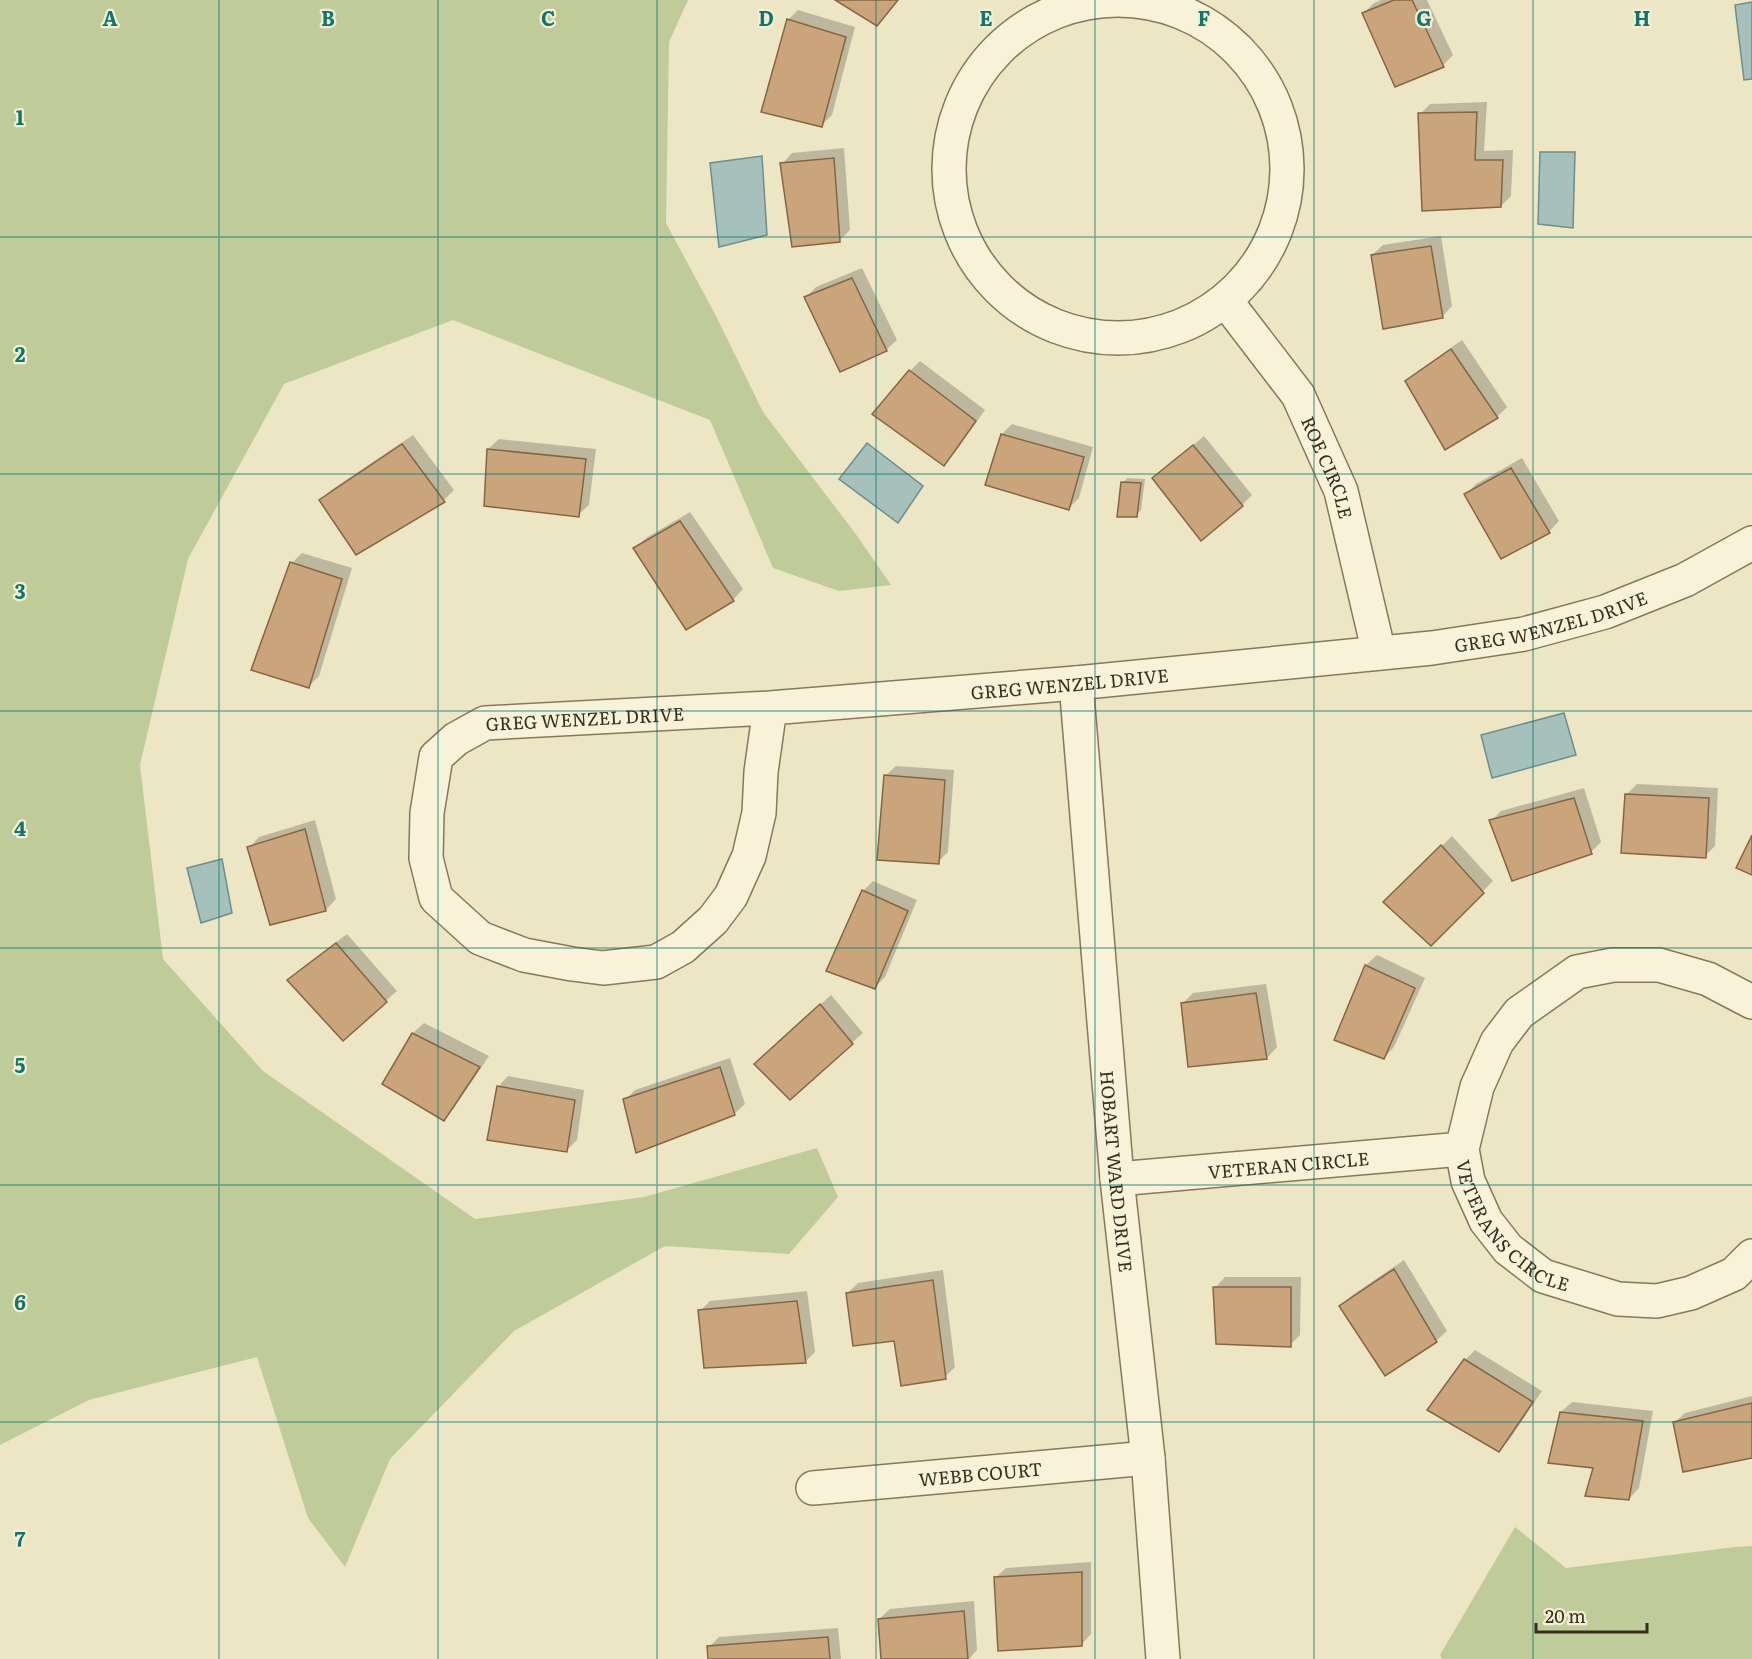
<svg xmlns="http://www.w3.org/2000/svg" width="1752" height="1659" font-family="Literata,serif">
  <style>
    .green { fill: #bfcb99 }
    .water { fill: #a6c0bc; stroke: #6d8e8a; stroke-width: 1.5 }
    .shadow { fill: #0003 }
    .building { fill: #caa57c; stroke: #866542; stroke-width: 1.5 }
    .lines { fill: none; stroke-linecap: round; stroke-linejoin: round }
    .minor-casing { stroke: #87785c; stroke-width: 36 }
    .minor { stroke: #f8f2d8; stroke-width: 33 }
    .grid { fill: none; stroke: #0f766e; stroke-width: 1.5; stroke-opacity: 0.55 }
    .labels { text-anchor: middle; dominant-baseline: central; stroke-width: 4.5; stroke-linejoin: round; paint-order: stroke }
    .street-label { font-size: 18px; fill: #382e1f; stroke: #f4efd4 }
    .grid-label { font-size: 20px; text-anchor: middle; font-weight: bold; fill: #0f766e; stroke: #f4efd4; stroke-width: 4.5; stroke-linejoin: round; paint-order: stroke }
  </style>
  <rect width="100%" height="100%" fill="#ede6c5"/>
  <g class="green">
    <path d="M0,0H688L669,42L666,223L716,316L763,412L855,533L891,585L839,591L773,568L710,420L453,320L284,384L188,559L140,765L163,959L263,1071L475,1219L644,1197L817,1148L838,1197L789,1254L665,1246L514,1331L390,1459L345,1567L308,1518L257,1357L89,1400L0,1445Z"/>
    <path d="M1515,1527L1566,1568L1735,1547L1752,1546V1659H1442L1440,1655Z"/>
  </g>
  <g class="water">
    <path d="M1752,2V79L1744,80L1735,5Z"/>
    <path d="M1540,152H1575L1573,228L1538,224Z"/>
    <path d="M762,156L767,235L719,247L710,163Z"/>
    <path d="M867,443L923,486L898,523L839,479Z"/>
    <path d="M1564,713L1576,755L1492,778L1481,735Z"/>
    <path d="M222,859L232,913L201,923L187,868Z"/>
  </g>
  <g class="shadow">
    <path d="M1381,0H1427L1453,55L1443,65L1364,13L1374,3Z"/>
    <path d="M798,10L855,27L832,115L822,125L788,20Z"/>
    <path d="M1487,102L1484,151L1513,150L1511,196L1501,206L1420,114L1430,104Z"/>
    <path d="M844,148L850,230L840,240L782,164L792,153Z"/>
    <path d="M1441,236L1452,306L1442,317L1372,255L1383,245Z"/>
    <path d="M862,268L897,340L886,350L841,370L806,297L816,287Z"/>
    <path d="M1462,340L1507,407L1497,417L1407,381L1418,371Z"/>
    <path d="M920,361L985,410L954,454L944,464L910,371Z"/>
    <path d="M1012,424L1093,447L1079,498L1069,508L1002,434Z"/>
    <path d="M413,435L454,490L444,500L356,553L321,500L331,490Z"/>
    <path d="M1204,436L1252,495L1242,505L1154,478Z"/>
    <path d="M499,439L596,449L589,505L578,515L488,449Z"/>
    <path d="M1522,458L1559,521L1549,532L1502,557L1466,495L1476,484Z"/>
    <path d="M1127,478L1145,479L1141,510L1136,515L1123,483Z"/>
    <path d="M690,512L743,589L733,600L686,628L635,549L646,538Z"/>
    <path d="M302,553L352,568L319,676L309,686L292,563Z"/>
    <path d="M896,766L954,770L948,852L938,862L885,776Z"/>
    <path d="M1637,784L1718,788L1715,846L1705,856L1627,794Z"/>
    <path d="M1584,788L1601,842L1591,852L1491,821L1501,811Z"/>
    <path d="M315,820L336,899L326,910L249,848L259,837Z"/>
    <path d="M1452,836L1493,881L1431,944L1385,902Z"/>
    <path d="M873,881L917,900L885,977L875,987L863,891Z"/>
    <path d="M347,934L397,991L343,1039L289,980L299,970Z"/>
    <path d="M1377,955L1425,978L1394,1047L1384,1058L1336,1040L1366,965Z"/>
    <path d="M1266,984L1277,1047L1267,1058L1182,1004L1193,993Z"/>
    <path d="M831,995L863,1033L790,1098L766,1054Z"/>
    <path d="M424,1023L489,1056L454,1108L444,1119L384,1084L413,1033Z"/>
    <path d="M730,1058L745,1104L734,1114L625,1100L635,1090Z"/>
    <path d="M508,1076L584,1090L577,1140L566,1151L498,1087Z"/>
    <path d="M1404,1260L1447,1331L1436,1341L1341,1306L1351,1296Z"/>
    <path d="M943,1270L955,1367L945,1377L896,1339L848,1293L858,1283Z"/>
    <path d="M1225,1277H1301L1300,1335L1290,1345L1215,1288Z"/>
    <path d="M807,1291L815,1352L805,1362L700,1311L710,1301Z"/>
    <path d="M1475,1350L1542,1391L1509,1440L1499,1450L1465,1360Z"/>
    <path d="M1752,1396V1456L1674,1423L1685,1413Z"/>
    <path d="M1572,1402L1653,1411L1639,1488L1629,1499L1594,1467L1561,1412Z"/>
    <path d="M1091,1562V1634L1081,1645L995,1578L1006,1568Z"/>
    <path d="M974,1601L977,1650L969,1659H882L879,1619L890,1609Z"/>
    <path d="M838,1628L841,1659H709V1647L719,1637Z"/>
  </g>
  <g class="building">
    <path d="M835,0H898L877,26Z"/>
    <path d="M1394,0H1412L1444,67L1395,87L1362,13Z"/>
    <path d="M787,19L846,37L822,127L761,112Z"/>
    <path d="M1477,112L1475,160H1503L1501,207L1422,211L1418,113Z"/>
    <path d="M834,158L840,242L792,247L780,163Z"/>
    <path d="M1431,246L1443,318L1383,329L1371,255Z"/>
    <path d="M852,278L887,351L840,372L804,297Z"/>
    <path d="M1451,349L1498,418L1445,450L1405,381Z"/>
    <path d="M909,370L976,421L944,466L872,414Z"/>
    <path d="M1001,434L1084,457L1069,510L985,485Z"/>
    <path d="M402,444L445,502L356,555L319,500Z"/>
    <path d="M1193,445L1243,506L1201,541L1152,478Z"/>
    <path d="M487,449L586,459L579,517L484,506Z"/>
    <path d="M1511,468L1550,533L1501,559L1464,494Z"/>
    <path d="M1121,482L1141,483L1137,517H1117Z"/>
    <path d="M680,521L734,601L686,630L633,548Z"/>
    <path d="M290,562L342,579L309,688L251,670Z"/>
    <path d="M884,775L945,780L939,864L877,860Z"/>
    <path d="M1625,794L1709,798L1706,858L1621,853Z"/>
    <path d="M1574,798L1592,854L1512,881L1489,820Z"/>
    <path d="M305,829L326,911L270,925L247,847Z"/>
    <path d="M1752,835V875L1736,868Z"/>
    <path d="M1441,845L1484,893L1431,946L1383,902Z"/>
    <path d="M862,890L908,911L875,989L826,971Z"/>
    <path d="M336,943L387,1002L343,1041L287,980Z"/>
    <path d="M1365,965L1415,988L1384,1059L1334,1040Z"/>
    <path d="M1256,993L1267,1059L1188,1067L1181,1003Z"/>
    <path d="M820,1004L853,1044L790,1100L754,1064Z"/>
    <path d="M412,1033L480,1067L444,1121L382,1084Z"/>
    <path d="M720,1067L735,1115L636,1153L623,1099Z"/>
    <path d="M497,1086L575,1100L567,1152L487,1140Z"/>
    <path d="M1394,1269L1437,1342L1385,1376L1339,1306Z"/>
    <path d="M933,1280L946,1379L901,1386L894,1341L853,1346L846,1293Z"/>
    <path d="M1213,1287H1291V1347L1216,1344Z"/>
    <path d="M797,1301L806,1363L704,1368L698,1310Z"/>
    <path d="M1464,1359L1533,1402L1499,1452L1427,1410Z"/>
    <path d="M1752,1403V1458L1683,1472L1673,1422Z"/>
    <path d="M1560,1412L1643,1421L1629,1500L1585,1496L1593,1468L1548,1463Z"/>
    <path d="M1082,1572V1646L998,1651L994,1577Z"/>
    <path d="M964,1611L968,1659H881L878,1619Z"/>
    <path d="M828,1637L830,1659H708L707,1646Z"/>
  </g>
  <g class="lines">
    <defs>
      <g id="minor">
        <circle cx="1118" cy="169" r="169"/>
        <path id="s1" d="M1229,305L1298,395L1341,491L1379,653"/>
        <path id="s2" d="M1076,683L1117,1179L1148,1458L1163,1659"/>
        <path id="s3" d="M770,708L761,772L759,813L749,856L731,896L713,920L683,947L656,962L603,968L572,964L524,955L480,938L436,898L426,858L427,813L436,757L456,739L485,723L770,708L1076,683L1432,648L1524,634L1605,612L1685,580L1752,543"/>
        <path id="s4" d="M1752,1002L1708,979L1659,965H1613L1577,972L1519,1013L1497,1042L1477,1087L1462,1149L1468,1181L1486,1221L1508,1249L1543,1276L1618,1299L1657,1301L1691,1293L1734,1274L1752,1256"/>
        <path id="s5" d="M1117,1179L1462,1149"/>
        <path id="s6" d="M813,1488L1148,1458"/>
      </g>
    </defs>
    <use href="#minor" class="minor-casing"/>
    <use href="#minor" class="minor"/>
  </g>
  <path class="grid" d="M219,0V1659M438,0V1659M657,0V1659M876,0V1659M1095,0V1659M1314,0V1659M1533,0V1659M0,237H1752M0,474H1752M0,711H1752M0,948H1752M0,1185H1752M0,1422H1752"/>
  <g class="labels">
    <g class="street-label">
      <text stroke="none"><textPath href="#s1" startOffset="192">ROE CIRCLE</textPath></text>
      <text stroke="none"><textPath href="#s3" startOffset="1810">GREG WENZEL DRIVE</textPath></text>
      <text stroke="none"><textPath href="#s3" startOffset="1324">GREG WENZEL DRIVE</textPath></text>
      <text stroke="none"><textPath href="#s3" startOffset="838">GREG WENZEL DRIVE</textPath></text>
      <text stroke="none"><textPath href="#s5" startOffset="172">VETERAN CIRCLE</textPath></text>
      <text stroke="none"><textPath href="#s2" startOffset="490">HOBART WARD DRIVE</textPath></text>
      <text stroke="none"><textPath href="#s4" startOffset="501">VETERANS CIRCLE</textPath></text>
      <text stroke="none"><textPath href="#s6" startOffset="168">WEBB COURT</textPath></text>
    </g>
  </g>
  <g class="grid-label">
    <text x="110" y="26">A</text>
    <text x="328" y="26">B</text>
    <text x="548" y="26">C</text>
    <text x="766" y="26">D</text>
    <text x="986" y="26">E</text>
    <text x="1204" y="26">F</text>
    <text x="1424" y="26">G</text>
    <text x="1642" y="26">H</text>
    <text x="20" y="125">1</text>
    <text x="20" y="362">2</text>
    <text x="20" y="599">3</text>
    <text x="20" y="836">4</text>
    <text x="20" y="1073">5</text>
    <text x="20" y="1310">6</text>
    <text x="20" y="1547">7</text>
  </g>
  <path d="M1536 1623v9h111v-9" fill="none" stroke="#382e1f" stroke-width="3"/>
  <text x="1545" y="1623" font-size="18" fill="#382e1f" stroke="#f4efd4" stroke-width="4.5" paint-order="stroke">20 m</text>
</svg>
